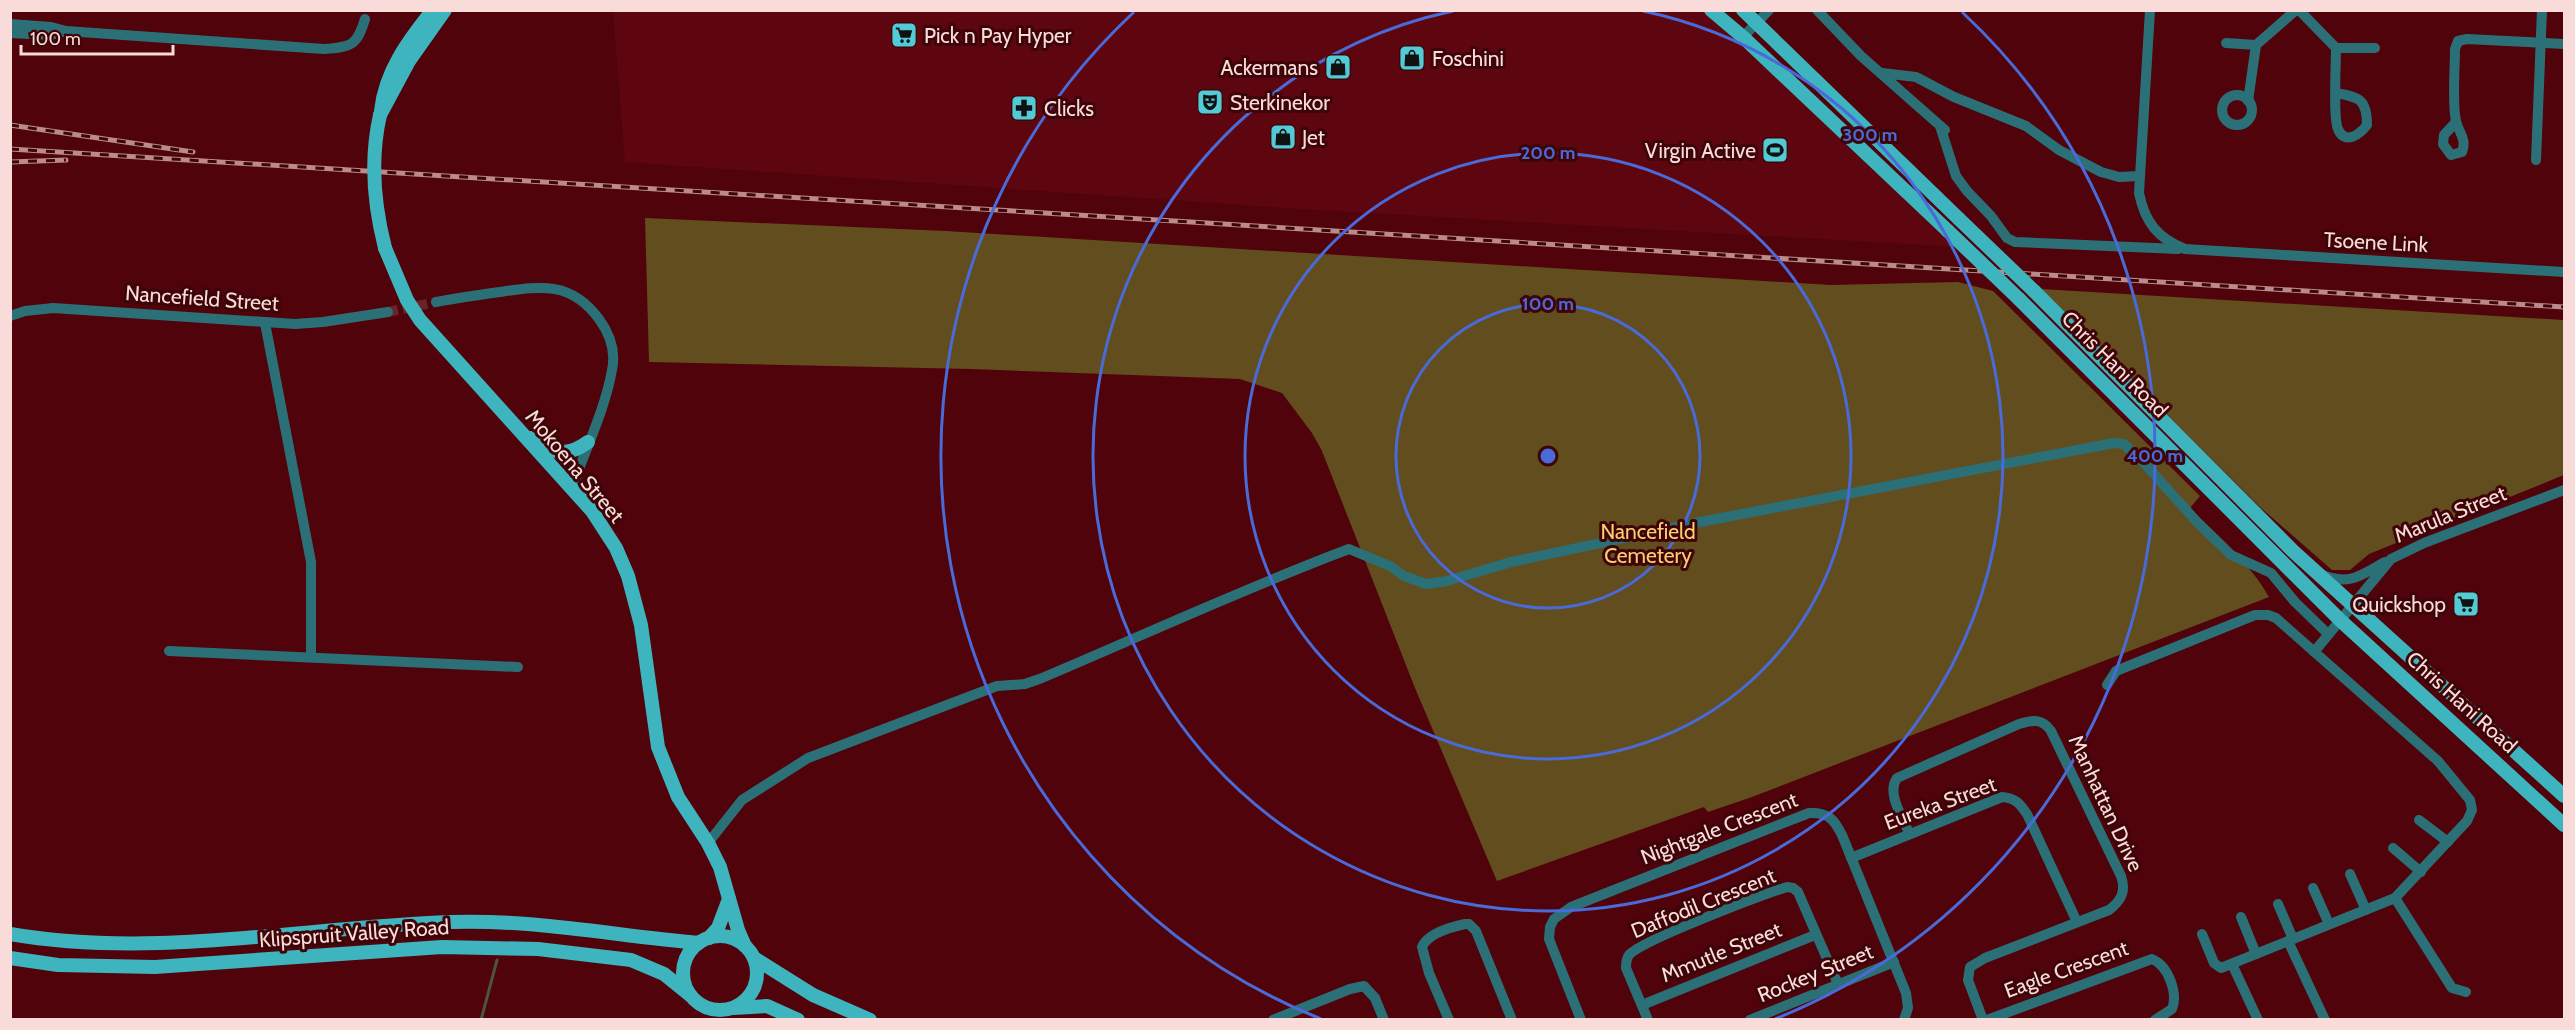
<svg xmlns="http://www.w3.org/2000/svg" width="2575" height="1030" font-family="Cabin,sans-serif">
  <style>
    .built { fill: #5d0610 }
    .green { fill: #624d1f }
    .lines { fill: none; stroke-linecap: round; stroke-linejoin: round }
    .stream { stroke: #4c5443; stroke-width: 3 }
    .minor-tunnel { stroke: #692429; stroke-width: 10; stroke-dasharray: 10 5; stroke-linecap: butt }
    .minor { stroke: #2c7077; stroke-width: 10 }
    .major { stroke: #3eb4bf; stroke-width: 14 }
    .rail-casing { stroke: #ba8b8b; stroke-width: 5 }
    .rail { stroke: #3e0508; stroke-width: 3; stroke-dasharray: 9; stroke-linecap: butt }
    .major-bridge { stroke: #3eb4bf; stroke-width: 14 }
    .ring { fill: none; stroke: #496ad8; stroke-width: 3 }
    .labels { text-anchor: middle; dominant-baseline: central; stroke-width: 6; stroke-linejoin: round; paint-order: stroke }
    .poi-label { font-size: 21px; fill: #f9dcd9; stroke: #3e0508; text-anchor: start }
    .street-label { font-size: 21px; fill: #f9dcd9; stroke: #3e0508 }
    .park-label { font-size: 21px; fill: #fbce71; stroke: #3e0508 }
    .centre { fill: #496ad8; stroke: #3e0508; stroke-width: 3 }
    .ring-label { font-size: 18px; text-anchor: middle; font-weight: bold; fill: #496ad8; stroke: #3e0508; stroke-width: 6; stroke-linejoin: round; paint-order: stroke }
  </style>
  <rect width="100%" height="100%" fill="#50030a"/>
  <path class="built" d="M613,11H1707L1959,247L1300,209L625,162Z"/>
  <g class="green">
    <path d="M645,218L946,231L1831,285L1958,282L1993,291L2200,496L2190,508C2218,536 2250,563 2269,597L1752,797L1708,812L1704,807L1497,881L1415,688L1322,451L1312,433L1282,393L1240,379L971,369L649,362Z"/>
    <path d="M2041,289L2564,320V475L2369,554L2350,570H2332L2261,508Z"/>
  </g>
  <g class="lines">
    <path class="stream" d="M481,1020L497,960"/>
    <path class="minor-tunnel" d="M388,312L436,302"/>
    <g class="minor">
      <path d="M1817,10L1861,56L1945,130"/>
      <path d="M2150,10L2139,193C2145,222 2157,238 2185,249L2564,272"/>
      <path d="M2299,10L2336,48C2336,63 2333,119 2338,129C2345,146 2360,134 2367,125C2367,99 2359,97 2336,93"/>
      <path d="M10,24L51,27L66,31L324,49C351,47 357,46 365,19"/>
      <path d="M10,33L51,35L66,31"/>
      <path d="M1743,37L1769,10"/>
      <path d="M2226,43L2256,45"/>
      <path d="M2336,48H2375"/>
      <path d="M1882,73L1916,77L1954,97L2026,126L2059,150L2101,172L2119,177L2139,176"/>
      <circle cx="2237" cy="110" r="15"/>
      <path d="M2248,101L2256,45L2296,10"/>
      <path d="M2456,122L2444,135L2443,144L2451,155L2462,152C2467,138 2459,134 2456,121C2452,105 2455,67 2455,49L2458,41L2467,39L2564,44"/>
      <path d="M1940,126L1956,176L1967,191L1991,216L2007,238L2015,242L2178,249"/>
      <path d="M2536,160L2542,10"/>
      <path d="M436,302C457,298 478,295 500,292C541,286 571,281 599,319C610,334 616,351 612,370C605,410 585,450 572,488"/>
      <path d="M10,316L25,311L53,308L295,324L323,322L388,312"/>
      <path d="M265,323L311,562V657"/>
      <path d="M2322,575C2350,586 2361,575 2385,562"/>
      <path d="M169,651L518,667"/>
      <path d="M2314,652L2391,559L2424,543L2564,490"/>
      <path d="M2107,685L2116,671L2255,615H2268L2276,618L2438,761L2470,800L2472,810L2467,821L2395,898L2221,968L2214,963L2202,934"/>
      <path d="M2419,820L2448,842"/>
      <path d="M1909,833C1903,818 1886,793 1897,778L2019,724C2033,720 2042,718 2051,731L2121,876C2126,891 2122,900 2109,910L1985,958L1970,967L1968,980L1983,1020"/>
      <path d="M708,843L742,800L808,758L997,686L1025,684L1042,678C1144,635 1245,588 1349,549L1390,566L1404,576L1426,584L1447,581L1511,562L1700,522L2114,443L2124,444L2143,462L2197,522L2231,555L2271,573L2295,602L2328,634"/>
      <path d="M2393,848L2421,872"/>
      <path d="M1851,858L2002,797C2016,798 2020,804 2027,814L2077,922"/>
      <path d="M2350,874L2366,910"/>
      <path d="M2313,888L2329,924"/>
      <path d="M2395,898L2452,988L2466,992"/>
      <path d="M2278,904L2293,939"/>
      <path d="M2241,917L2256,954"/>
      <path d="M2288,941L2325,1020"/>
      <path d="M2232,964L2258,1020"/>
      <path d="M1642,1005L1815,935"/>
      <path d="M1273,1020L1350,989L1364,986L1375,998L1384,1020"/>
      <path d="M1449,1020L1429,973L1422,947C1428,933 1451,927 1465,924H1469L1476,931L1512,1020"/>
      <path d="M1581,1020L1549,939L1550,927L1554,919L1571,907L1809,813C1828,812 1834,819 1842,835L1906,993L1908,1008L1904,1020"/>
      <path d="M1648,1020L1626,968C1626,963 1626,959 1629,955C1642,940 1762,895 1787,887L1793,888L1798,892L1838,984"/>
      <path d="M1750,1020L1894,962"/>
      <path d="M1987,1020L2152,959C2169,966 2178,994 2172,1009L2155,1020"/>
    </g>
    <g class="major">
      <path d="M1711,10L1743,37L1948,231"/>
      <path d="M1743,10L1959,219"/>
      <path d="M381,111C385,72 408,41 433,10"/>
      <path d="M380,115L409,61L445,10"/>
      <path d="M385,248L407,300L420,320L592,511L616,548L628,576L641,625L658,747L678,797L708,843L720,867L738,930L745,946"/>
      <path d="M2034,291L2294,552L2564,796"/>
      <path d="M2019,299L2340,620L2564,825"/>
      <path d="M531,438C553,452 565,459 588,442"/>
      <path d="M10,934C156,959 304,927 450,922C534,919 616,936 699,943"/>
      <circle cx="720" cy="973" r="37"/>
      <path d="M709,938L718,928L729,899"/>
      <path d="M10,958L58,965L155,967L442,947L538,949L631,960L664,974L690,995"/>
      <path d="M754,958L813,995L870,1020"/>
      <path d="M734,1008L767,1006L798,1020"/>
    </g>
    <defs>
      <g id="rail">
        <path d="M10,125L193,152"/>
        <path d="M10,149L2564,307"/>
        <path d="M10,162L66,160"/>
      </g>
    </defs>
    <use href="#rail" class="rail-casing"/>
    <use href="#rail" class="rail"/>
    <g class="major-bridge">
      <path d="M380,115C370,159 374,205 385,248"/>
      <path d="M1959,219L2034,291"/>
      <path d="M1948,231L2019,299"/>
    </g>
  </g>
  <g class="ring">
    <circle cx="1548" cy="456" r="152"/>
    <circle cx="1548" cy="456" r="303"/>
    <path d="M1643 11A455 455 0 1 1 1453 11"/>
    <path d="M1321 1019A607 607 0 0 1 1134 12M1962 12A607 607 0 0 1 1775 1019"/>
  </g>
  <defs>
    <symbol id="supermarket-square" viewBox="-11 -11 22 22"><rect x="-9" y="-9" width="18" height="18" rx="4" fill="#52cbd7" stroke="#3e0508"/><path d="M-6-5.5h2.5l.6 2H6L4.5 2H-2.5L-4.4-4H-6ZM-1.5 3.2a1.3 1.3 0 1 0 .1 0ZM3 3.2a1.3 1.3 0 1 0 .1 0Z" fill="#111"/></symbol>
    <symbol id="shop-square" viewBox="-11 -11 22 22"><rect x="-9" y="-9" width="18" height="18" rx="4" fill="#52cbd7" stroke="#3e0508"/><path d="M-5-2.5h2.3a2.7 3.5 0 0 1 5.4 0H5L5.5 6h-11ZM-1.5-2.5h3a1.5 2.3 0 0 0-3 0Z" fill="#111"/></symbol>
    <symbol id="theatre-square" viewBox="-11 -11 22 22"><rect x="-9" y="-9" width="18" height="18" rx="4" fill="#52cbd7" stroke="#3e0508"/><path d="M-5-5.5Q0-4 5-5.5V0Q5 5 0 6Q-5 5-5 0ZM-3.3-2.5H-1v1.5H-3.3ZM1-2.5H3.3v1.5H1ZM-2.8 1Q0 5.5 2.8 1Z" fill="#111"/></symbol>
    <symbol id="pharmacy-square" viewBox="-11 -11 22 22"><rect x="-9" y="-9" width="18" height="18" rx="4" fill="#52cbd7" stroke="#3e0508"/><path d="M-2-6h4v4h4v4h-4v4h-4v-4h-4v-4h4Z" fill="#111"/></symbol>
    <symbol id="stadium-square" viewBox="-11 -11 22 22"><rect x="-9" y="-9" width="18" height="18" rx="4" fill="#52cbd7" stroke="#3e0508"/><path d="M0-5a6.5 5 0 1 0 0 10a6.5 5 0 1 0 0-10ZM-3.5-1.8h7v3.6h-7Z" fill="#111"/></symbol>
  </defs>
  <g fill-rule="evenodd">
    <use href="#supermarket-square" x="889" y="20" width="30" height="30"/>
    <use href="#shop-square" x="1397" y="43" width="30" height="30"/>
    <use href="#shop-square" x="1323" y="52" width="30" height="30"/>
    <use href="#theatre-square" x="1195" y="87" width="30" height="30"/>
    <use href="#pharmacy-square" x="1009" y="93" width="30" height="30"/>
    <use href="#shop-square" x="1268" y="122" width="30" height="30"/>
    <use href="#stadium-square" x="1760" y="135" width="30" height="30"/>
    <use href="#supermarket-square" x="2451" y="589" width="30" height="30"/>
  </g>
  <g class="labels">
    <g class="poi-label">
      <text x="924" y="35">Pick n Pay Hyper</text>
      <text x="1432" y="58">Foschini</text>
      <text x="1318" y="67" text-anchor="end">Ackermans</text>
      <text x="1230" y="102">Sterkinekor</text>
      <text x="1044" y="108">Clicks</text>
      <text x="1302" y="137">Jet</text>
      <text x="1756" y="150" text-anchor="end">Virgin Active</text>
      <text x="2446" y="604" text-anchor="end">Quickshop</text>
    </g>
    <g class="street-label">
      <text transform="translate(2376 242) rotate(3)">Tsoene Link</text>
      <text transform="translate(202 298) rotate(4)">Nancefield Street</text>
      <text transform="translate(2115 364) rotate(45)">Chris Hani Road</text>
      <text transform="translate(575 466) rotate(50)">Mokoena Street</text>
      <text transform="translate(2450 514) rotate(-22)">Marula Street</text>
      <text transform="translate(2462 702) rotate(42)">Chris Hani Road</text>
      <text transform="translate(1940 803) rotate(-20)">Eureka Street</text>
      <text transform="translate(2106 803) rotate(65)">Manhattan Drive</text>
      <text transform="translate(1719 828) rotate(-21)">Nightgale Crescent</text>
      <text transform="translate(1703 903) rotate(-22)">Daffodil Crescent</text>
      <text transform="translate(354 933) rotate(-4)">Klipspruit Valley Road</text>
      <text transform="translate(1721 952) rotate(-22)">Mmutle Street</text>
      <text transform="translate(2066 969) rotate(-20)">Eagle Crescent</text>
      <text transform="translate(1815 973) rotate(-22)">Rockey Street</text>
    </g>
    <g class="park-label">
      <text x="1648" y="531">Nancefield<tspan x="1648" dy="24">Cemetery</tspan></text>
    </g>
  </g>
  <circle cx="1548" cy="456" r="9" class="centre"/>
  <g class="ring-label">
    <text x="1870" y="141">300 m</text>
    <text x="1548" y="159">200 m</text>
    <text x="1548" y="310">100 m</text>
    <text x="2155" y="462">400 m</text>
  </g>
  <rect width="2575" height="1030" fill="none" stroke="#f9dcd9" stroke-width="24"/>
  <path d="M21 45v9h152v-9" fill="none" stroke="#f9dcd9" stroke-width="3"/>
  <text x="30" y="45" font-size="18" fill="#f9dcd9" stroke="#3e0508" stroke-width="4.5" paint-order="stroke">100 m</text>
</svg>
